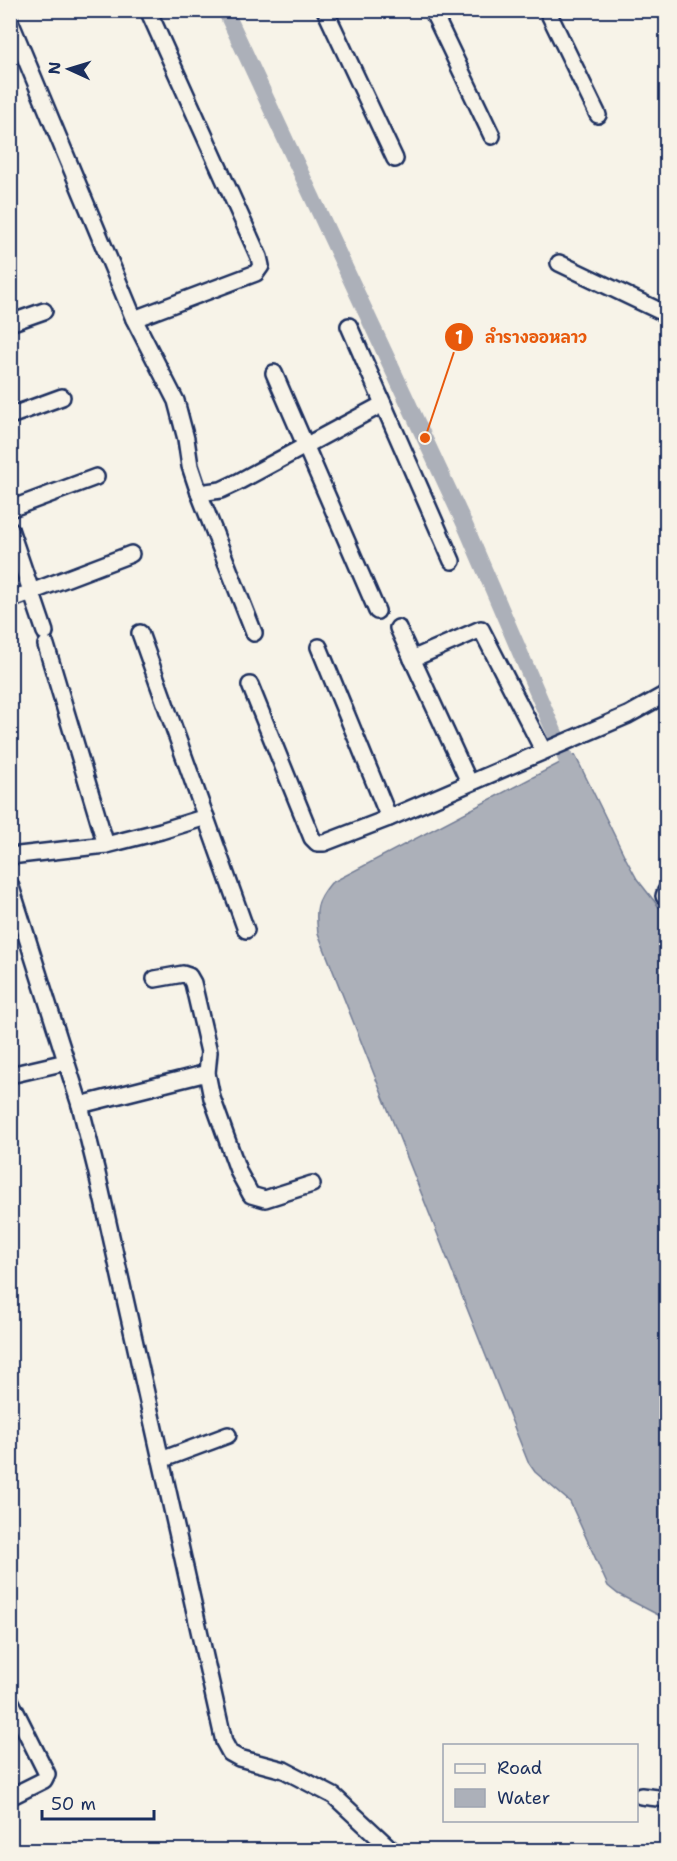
<svg xmlns="http://www.w3.org/2000/svg" width="677" height="1861" font-family="'Shantell Sans','Playpen Sans Thai',sans-serif">
  <style>
    .water { fill: #acb0b9; stroke: #727c95; stroke-width: 1.5 }
    .lines { fill: none; stroke-linecap: round; stroke-linejoin: round }
    .canal { stroke: #acb0b9; stroke-width: 16 }
    .minor-casing { stroke: #1b2f5e; stroke-width: 20 }
    .minor { stroke: #f7f3e8; stroke-width: 15 }
    .leader { fill: none; stroke: #e8590c; stroke-width: 2 }
    .callout-dot { fill: #e8590c; stroke: #f7f3e8; stroke-width: 2 }
    .mark-label { font-size: 18px; text-anchor: middle; font-weight: bold; fill: #fff }
    .callout-label { font-size: 16px; text-anchor: middle; font-weight: bold; fill: #e8590c; stroke: #f7f3e8; stroke-width: 6; stroke-linejoin: round; paint-order: stroke }
  </style>
  <rect width="100%" height="100%" fill="#f7f3e8"/>
  <filter id="ink" filterUnits="userSpaceOnUse"><feTurbulence type="fractalNoise" baseFrequency=".0167" numOctaves="2"/><feDisplacementMap in="SourceGraphic" scale="12" xChannelSelector="R" yChannelSelector="G"/><feConvolveMatrix kernelMatrix="1 2 1 2 8 2 1 2 1" color-interpolation-filters="sRGB"/></filter>
  <g filter="url(#ink)">
    <path class="water" d="M575,755L625,857L637,879L666,916V1619L618,1594L608,1586L570,1502L535,1472L528,1462L318,933C315,910 316,901 331,883Z"/>
    <g class="lines">
      <path class="canal" d="M225,10L465,525L575,780"/>
      <defs>
        <g id="minor">
          <path d="M325,10L395,159"/>
          <path d="M432,10L492,136"/>
          <path d="M547,10L598,115"/>
          <path d="M10,21L134,319L176,401L186,439L190,466L199,493L254,633"/>
          <path d="M559,263L666,314"/>
          <path d="M134,319L256,273L261,266L259,257L148,10"/>
          <path d="M10,323L44,311"/>
          <path d="M349,326L452,561"/>
          <path d="M274,373L377,611"/>
          <path d="M10,416L62,397"/>
          <path d="M199,493L221,490L238,482L383,404"/>
          <path d="M10,509L96,477"/>
          <path d="M10,529L45,632"/>
          <path d="M10,600L131,554"/>
          <path d="M398,628L469,782"/>
          <path d="M140,633L246,930"/>
          <path d="M46,645L106,845"/>
          <path d="M319,647L389,818"/>
          <path d="M412,659L481,629L543,750"/>
          <path d="M250,685L312,838L317,843H324L389,818L628,715L666,694"/>
          <path d="M10,856L106,845L161,831L206,817"/>
          <path d="M10,884L80,1105L96,1169L224,1742L230,1753L239,1758L284,1770L334,1796L392,1850"/>
          <path d="M664,896L666,891"/>
          <path d="M155,979L183,974L189,976L193,983L209,1052L207,1073L212,1098L239,1173L251,1195L265,1199L312,1184"/>
          <path d="M10,1075L66,1062"/>
          <path d="M80,1105L207,1073"/>
          <path d="M161,1460L228,1435"/>
          <path d="M10,1700L47,1774L44,1780L10,1797"/>
          <path d="M641,1796L666,1799"/>
        </g>
      </defs>
      <use href="#minor" class="minor-casing"/>
      <use href="#minor" class="minor"/>
    </g>
  </g>
  <path class="leader" d="M425 438L459 337"/>
  <g class="callout-dot">
    <circle cx="425" cy="438" r="6"/>
    <circle cx="459" cy="337" r="15"/>
  </g>
  <g class="mark-label">
    <text x="459" y="344">1</text>
  </g>
  <g class="callout-label">
    <text x="536" y="343">ลำรางออหลาว</text>
  </g>
  <rect width="677" height="1861" fill="none" stroke="#f7f3e8" stroke-width="36"/>
  <rect x="18" y="18" width="641" height="1825" fill="none" stroke="#1b2f5e" stroke-width="2" filter="url(#ink)"/>
  <rect x="443" y="1744" width="195" height="78" fill="#f7f3e8" stroke="#9fa5b1" stroke-width="1.5"/>
  <rect x="455" y="1764" width="30" height="9" fill="#f7f3e8" stroke="#9fa5b1" stroke-width="1.5"/>
  <text x="497" y="1774" font-size="18" fill="#1b2f5e">Road</text>
  <rect x="455" y="1789" width="30" height="18" fill="#acb0b9" stroke="#9fa5b1" stroke-width="1.5"/>
  <text x="497" y="1804" font-size="18" fill="#1b2f5e">Water</text>
  <g transform="translate(69 69) rotate(274)" stroke="#f7f3e8" stroke-width="4.5" paint-order="stroke">
  <path d="M0-4.5L10 22L0 15L-10 22Z" fill="#1b2f5e"/>
  <text y="-9" font-size="16" font-weight="bold" text-anchor="middle" fill="#1b2f5e">N</text>
  </g>
  <path d="M42 1810v9h112v-9" fill="none" stroke="#1b2f5e" stroke-width="3"/>
  <text x="51" y="1810" font-size="18" fill="#1b2f5e" stroke="#f7f3e8" stroke-width="4.5" paint-order="stroke">50 m</text>
</svg>
